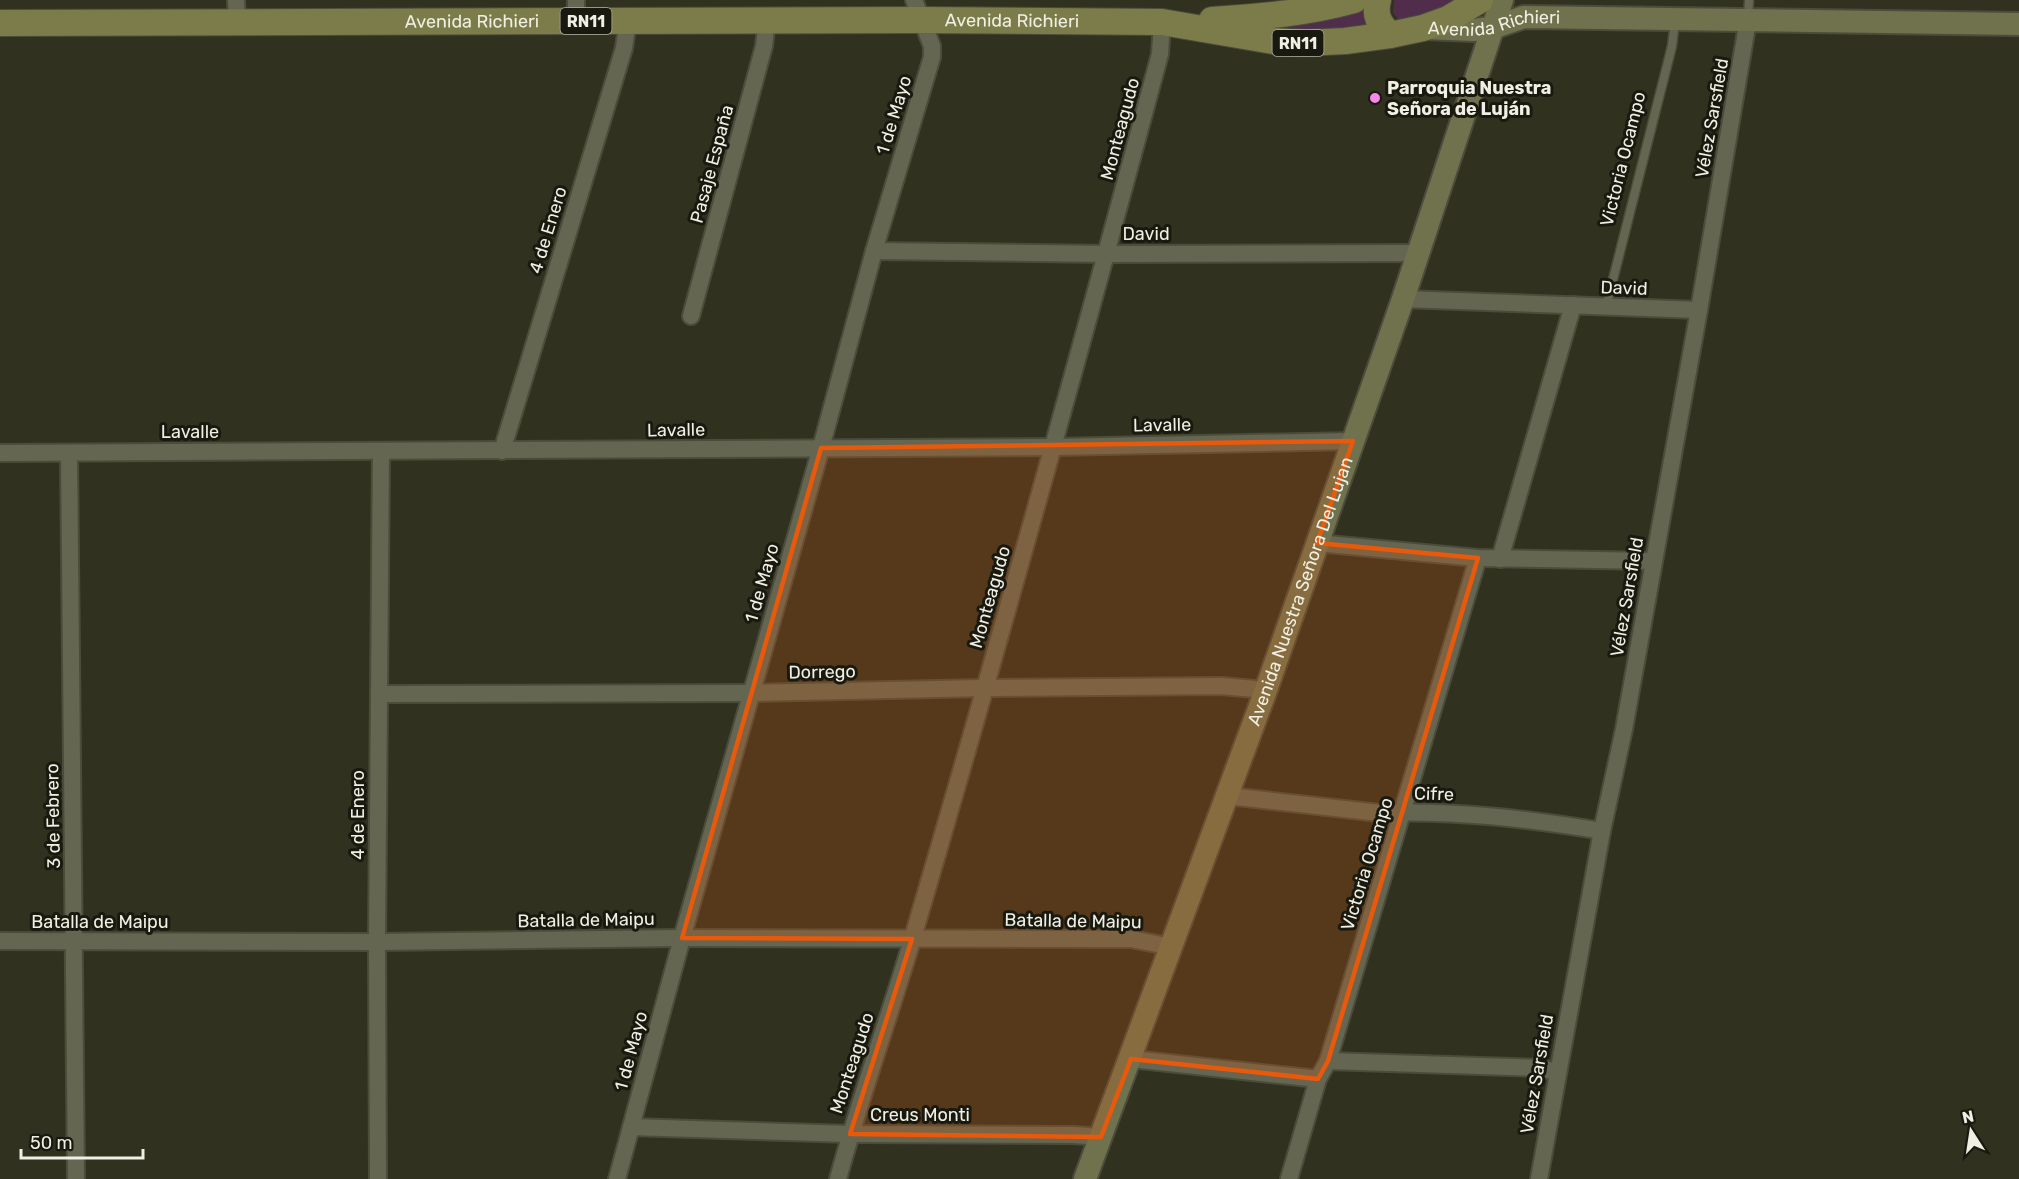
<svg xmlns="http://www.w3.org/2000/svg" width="2019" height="1179" font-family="Rubik,sans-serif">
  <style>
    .grass { fill: #512d4c }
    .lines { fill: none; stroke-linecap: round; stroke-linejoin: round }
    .lane-casing { stroke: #4c4c3c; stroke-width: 11 }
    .street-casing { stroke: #4c4c3c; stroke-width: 20 }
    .secondary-casing { stroke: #4c4c3c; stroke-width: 26 }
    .primary-casing { stroke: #4c4c3c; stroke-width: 28 }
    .lane { stroke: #656651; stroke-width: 8 }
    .street { stroke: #656651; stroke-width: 16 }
    .secondary { stroke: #70714d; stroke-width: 22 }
    .primary { stroke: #7c7c4a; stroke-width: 26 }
    .marked { fill: #e8590c; fill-opacity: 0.2; stroke: #e8590c; stroke-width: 4.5; stroke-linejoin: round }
    .poi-dot { fill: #f987e8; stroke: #191910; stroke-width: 2 }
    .labels { text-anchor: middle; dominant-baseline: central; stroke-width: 6; stroke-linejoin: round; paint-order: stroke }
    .shield { fill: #191910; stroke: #afafa4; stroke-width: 1.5 }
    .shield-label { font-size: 16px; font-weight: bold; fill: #efefe3 }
    .street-label { font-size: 18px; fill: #efefe3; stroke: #191910 }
    .poi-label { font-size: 18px; font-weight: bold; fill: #efefe3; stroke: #191910; text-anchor: start }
  </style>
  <rect width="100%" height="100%" fill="#31311f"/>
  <g class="grass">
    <path d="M1394,0H1465L1408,23L1399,20L1393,13Z"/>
    <path d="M1368,5L1375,30L1302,36L1248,25Z"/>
  </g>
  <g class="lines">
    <defs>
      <g id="lane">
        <path d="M1748,20L1749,0"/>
        <path d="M1606,307L1672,46L1675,22"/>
      </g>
      <g id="street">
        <path d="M236,0L237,21"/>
        <path d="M576,0V21"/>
        <path d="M874,251L1107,254L1418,253"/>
        <path d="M1403,299L1699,310"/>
        <path d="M691,316L764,46L767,20"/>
        <path d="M502,451L624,48L628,20"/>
        <path d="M0,453L1054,447L1353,441"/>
        <path d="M69,453L76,1179"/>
        <path d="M1317,543L1478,558L1653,561"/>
        <path d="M1500,559L1573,305"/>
        <path d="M379,694L752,693L984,688L1221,686L1266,690"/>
        <path d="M1228,796L1380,813C1455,810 1529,819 1602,831"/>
        <path d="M0,941L377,942L682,938L1131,939L1172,947"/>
        <path d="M1131,1059L1318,1079"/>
        <path d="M1328,1061L1540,1068L1557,1072"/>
        <path d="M631,1127L850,1134L1073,1135L1101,1137"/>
        <path d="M378,1179L377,942L381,451"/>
        <path d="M617,1179L682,938L821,448L874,251L932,57V46L914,0"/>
        <path d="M838,1179C860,1098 889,1018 913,937C999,644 1081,349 1160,54L1162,22"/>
        <path d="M1289,1179L1318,1079L1328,1061L1478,558"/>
        <path d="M1539,1179L1602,831L1624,729L1699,310L1748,20"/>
      </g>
      <g id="secondary">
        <path id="s1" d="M1425,28L1473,30L1492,28L1524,17L2019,24"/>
        <path id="s2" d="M1085,1179L1266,690L1403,299L1502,0"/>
      </g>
      <g id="primary">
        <path d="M1378,0C1374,15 1379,24 1390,35"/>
        <path d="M1212,20C1259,17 1308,13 1354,0"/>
        <path id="s3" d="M0,23L922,20L1162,22L1273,41L1305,43L1345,41L1390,35L1423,28L1448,19L1480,0"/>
      </g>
    </defs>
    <use href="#lane" class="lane-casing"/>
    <use href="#street" class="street-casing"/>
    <use href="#secondary" class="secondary-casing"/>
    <use href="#primary" class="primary-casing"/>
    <use href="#lane" class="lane"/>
    <use href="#street" class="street"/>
    <use href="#secondary" class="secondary"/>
    <use href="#primary" class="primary"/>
  </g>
  <path class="marked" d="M1353,441L1317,543L1478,558L1328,1061L1318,1079L1131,1059L1101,1137L850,1134L912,939L682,938L821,448Z"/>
  <circle class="poi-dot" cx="1375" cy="98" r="6"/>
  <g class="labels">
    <g class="shield">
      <rect x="560.5" y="8" width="51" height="26" rx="4.5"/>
      <rect x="1272.5" y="30" width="51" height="26" rx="4.5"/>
    </g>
    <g class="shield-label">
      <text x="586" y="21">RN11</text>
      <text x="1298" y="43">RN11</text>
    </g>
    <g class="street-label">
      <text stroke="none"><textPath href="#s3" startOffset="1012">Avenida Richieri</textPath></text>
      <text stroke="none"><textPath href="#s3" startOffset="472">Avenida Richieri</textPath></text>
      <text stroke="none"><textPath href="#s1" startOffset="70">Avenida Richieri</textPath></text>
      <text transform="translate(894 115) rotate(-73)">1 de Mayo</text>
      <text transform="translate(1712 118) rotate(-80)">Vélez Sarsfield</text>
      <text transform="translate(1120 129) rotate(-75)">Monteagudo</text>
      <text transform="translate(1623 159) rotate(-76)">Victoria Ocampo</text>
      <text transform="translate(712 164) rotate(-75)">Pasaje España</text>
      <text transform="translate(548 230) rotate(-73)">4 de Enero</text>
      <text x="1146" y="234">David</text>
      <text transform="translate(1624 288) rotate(2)">David</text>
      <text transform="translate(1162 425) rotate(-1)">Lavalle</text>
      <text transform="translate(676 430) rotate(-1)">Lavalle</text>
      <text x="190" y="432">Lavalle</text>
      <text transform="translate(762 583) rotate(-74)">1 de Mayo</text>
      <text stroke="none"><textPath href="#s2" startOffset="626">Avenida Nuestra Señora Del Lujan</textPath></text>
      <text transform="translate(990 597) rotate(-74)">Monteagudo</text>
      <text transform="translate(1627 597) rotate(-80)">Vélez Sarsfield</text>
      <text transform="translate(822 672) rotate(-1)">Dorrego</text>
      <text transform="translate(1434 794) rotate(2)">Cifre</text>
      <text transform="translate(358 815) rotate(-90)">4 de Enero</text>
      <text transform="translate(53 816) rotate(-91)">3 de Febrero</text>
      <text transform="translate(1367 864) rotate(-73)">Victoria Ocampo</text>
      <text transform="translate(586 920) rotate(-1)">Batalla de Maipu</text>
      <text transform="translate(1073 921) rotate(1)">Batalla de Maipu</text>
      <text x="100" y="922">Batalla de Maipu</text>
      <text transform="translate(631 1051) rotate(-75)">1 de Mayo</text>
      <text transform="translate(852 1063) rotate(-72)">Monteagudo</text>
      <text transform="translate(1537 1074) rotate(-80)">Vélez Sarsfield</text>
      <text x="920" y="1115">Creus Monti</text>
    </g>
    <g class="poi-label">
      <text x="1387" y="88">Parroquia Nuestra<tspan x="1387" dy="21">Señora de Luján</tspan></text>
    </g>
  </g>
  <g transform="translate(1971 1131) rotate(348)" stroke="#191910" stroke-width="4.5" paint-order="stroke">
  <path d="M0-4.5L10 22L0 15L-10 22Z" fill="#efefe3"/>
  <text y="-9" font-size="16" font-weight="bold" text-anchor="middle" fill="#efefe3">N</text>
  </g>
  <path d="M21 1149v9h122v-9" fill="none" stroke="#efefe3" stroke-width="3"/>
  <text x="30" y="1149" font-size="18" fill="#efefe3" stroke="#191910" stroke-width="4.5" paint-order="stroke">50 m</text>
</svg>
